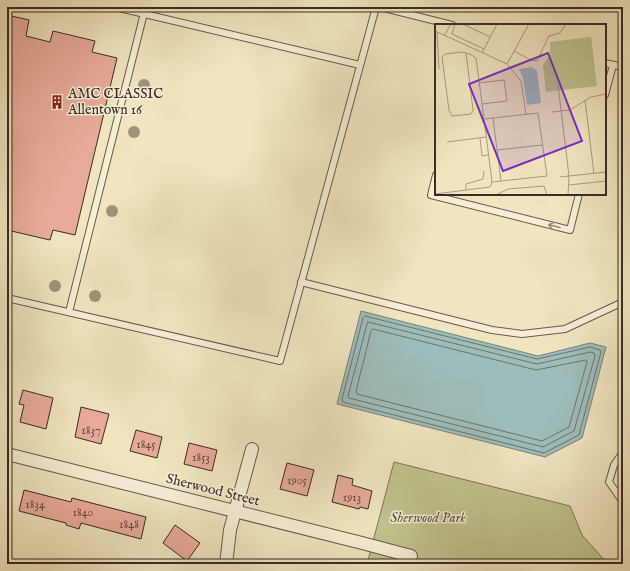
<svg xmlns="http://www.w3.org/2000/svg" width="630" height="571" font-family="'IM FELL English',serif">
  <style>
    .green { fill: #c0c38e; stroke: #7c775a }
    .water { fill: #9dbdba; stroke: #75837e }
    .lines { fill: none; stroke-linecap: round; stroke-linejoin: round }
    .shore { stroke: #6b7470; stroke-width: 1 }
    .building { fill: #e8ab99; stroke: #392b25 }
    .lane-casing { stroke: #675a4c; stroke-width: 8 }
    .street-casing { stroke: #675a4c; stroke-width: 14 }
    .lane { stroke: #f5eed5; stroke-width: 6 }
    .street { stroke: #f5eed5; stroke-width: 12 }
    .tree { fill: #9e9479 }
    .oneway { stroke: #978c7d }
    .labels { text-anchor: middle; dominant-baseline: central; stroke-width: 3; stroke-linejoin: round; paint-order: stroke }
    .number-label { font-size: 12px; fill: #654b42 }
    .poi-label { font-size: 14px; fill: #392b25; stroke: #f5eed5; text-anchor: start }
    .street-label { font-size: 14px; fill: #392b25; stroke: #f5eed5 }
    .park-label { font-size: 14px; font-style: italic; fill: #5b513f; stroke: #f5eed5 }
    .inset-road { fill: none; stroke: #a79b81; stroke-width: 1 }
    .view { fill: #7b2cbf; fill-opacity: 0.15; stroke: #7b2cbf; stroke-width: 2 }
    .inset-edge { fill: none; stroke: #392b25; stroke-width: 2 }
  </style>
  <rect width="100%" height="100%" fill="#f0e5bf"/>
  <filter id="stains"><feTurbulence type="fractalNoise" baseFrequency=".005" numOctaves="4"/><feColorMatrix values="0 0 0 0 .2 0 0 0 0 .09 0 0 0 0 .02 0 0 0 .5 -.17"/></filter>
  <radialGradient id="worn" r=".72"><stop offset=".6" stop-color="#630" stop-opacity="0"/><stop offset="1" stop-color="#630" stop-opacity=".3"/></radialGradient>
  <path class="green" d="M394,462L570,506L582,535L608,564H367Z"/>
  <path class="water" d="M361,311L538,356L590,343L606,347L582,438L545,457L337,404Z"/>
  <g class="lines">
    <g class="shore">
      <path d="M365,316L537,359L590,347L600,350L601,352L579,435L544,453L343,402L342,399L363,318Z"/>
      <path d="M368,322L537,364L590,352L594,353L595,356L574,431L543,447L349,398L348,396L367,324Z"/>
      <path d="M373,329L536,370L586,360L587,362L569,427L542,441L357,394L356,391L371,331Z"/>
    </g>
  </g>
  <g class="building">
    <path d="M7,15L29,20L26,36L50,42L53,31L95,41L92,52L117,58L75,235L53,230L50,240L7,230Z"/>
    <path d="M23,390L53,398L46,429L20,422L24,405L19,404Z"/>
    <path d="M81,407L109,414L101,444L75,437Z"/>
    <path d="M136,430L162,437L157,458L130,451Z"/>
    <path d="M189,443L217,450L212,471L184,464Z"/>
    <path d="M287,463L314,470L307,496L280,489Z"/>
    <path d="M338,475L353,479L352,485L372,491L368,509L360,507L359,509L332,502Z"/>
    <path d="M24,490L71,502L72,498L146,517L141,539L81,523L79,529L66,525V523L19,511Z"/>
    <path d="M175,525L200,543L187,561L163,543Z"/>
  </g>
  <g class="lines">
    <defs>
      <g id="lane">
        <path d="M115,7L360,65"/>
        <path d="M380,7L452,25"/>
        <path d="M605,63L623,67"/>
        <path d="M605,95L613,65"/>
        <path d="M436,175L431,195L570,230L579,194"/>
        <path d="M301,282L492,330L522,334L565,329L623,302"/>
        <path d="M7,298L280,361L376,7"/>
        <path d="M69,312L144,13"/>
        <path d="M623,452L614,465L609,482L623,502"/>
      </g>
      <g id="street">
        <path d="M7,454L362,543L411,556"/>
        <path d="M226,564L230,530L252,449"/>
      </g>
    </defs>
    <use href="#lane" class="lane-casing"/>
    <use href="#street" class="street-casing"/>
    <use href="#lane" class="lane"/>
    <use href="#street" class="street"/>
  </g>
  <g class="tree">
    <circle cx="144" cy="85" r="6"/>
    <circle cx="134" cy="132" r="6"/>
    <circle cx="112" cy="211" r="6"/>
    <circle cx="55" cy="286" r="6"/>
    <circle cx="95" cy="296" r="6"/>
  </g>
  <defs><path id="oneway-shaft" d="M-6 0H5M1.5-3L5.5 0L1.5 3" fill="none" stroke-width="1.6" stroke-linecap="round" stroke-linejoin="round"/></defs>
  <use class="oneway" href="#oneway-shaft" transform="translate(554 226) rotate(-166)"/>
  <defs>
    <symbol id="building-bare" viewBox="-9 -9 18 18"><path d="M-4-6H4V6H1V3H-1V6H-4ZM-2.5-4.3h1.7v1.8h-1.7ZM.8-4.3h1.7v1.8H.8ZM-2.5-1h1.7V.8h-1.7ZM.8-1h1.7V.8H.8Z" fill="#8f2418" stroke="#f5eed5" stroke-width="2.5" paint-order="stroke"/></symbol>
  </defs>
  <g fill-rule="evenodd">
    <use href="#building-bare" x="47" y="92" width="20" height="20"/>
  </g>
  <g class="labels">
    <g class="number-label">
      <text x="91" y="430">1837</text>
      <text x="146" y="444">1845</text>
      <text x="201" y="457">1853</text>
      <text x="297" y="480">1905</text>
      <text x="352" y="497">1913</text>
      <text x="35" y="504">1834</text>
      <text x="83" y="512">1840</text>
      <text x="129" y="524">1848</text>
    </g>
    <g class="poi-label">
      <text x="68" y="94">AMC CLASSIC<tspan x="68" dy="16">Allentown 16</tspan></text>
    </g>
    <g class="street-label">
      <text transform="translate(213 490) rotate(14)">Sherwood Street</text>
    </g>
    <g class="park-label">
      <text x="428" y="518">Sherwood Park</text>
    </g>
  </g>
  <g transform="translate(435 24)">
    <rect width="171" height="171" fill="#f0e5bf"/>
    <path d="M156,13L162,62L111,68L108,41L115,31V18Z" fill="#c0c38e"/>
    <path d="M97,43L102,47L106,79L92,81L88,54L84,45Z" fill="#9dbdba"/>
    <path class="inset-road" d="M20,0L17,10L49,25M28,0L55,13M0,7L72,40L86,57L91,90M2,8L4,45M9,12L16,0M79,27L96,36L102,37L114,12L125,9L131,0M31,29L38,86L36,90L17,92L14,86L7,33L10,30L26,28L31,29L35,30L41,34L49,95M47,29L62,0M72,40L94,0M44,59L69,56L72,77L47,80M123,61L134,152L133,171M150,76L159,150M117,88L135,86L156,73L171,70M103,89L112,152L57,158L49,95ZM58,94L66,157M45,114L47,132L53,131M12,118L51,113M62,126L107,121M125,153L171,148M134,161L171,157M31,166V160L48,155L49,147M0,170L55,163L57,158M61,171L73,165L109,162L112,171"/>
    <path class="view" d="M113,29L147,117L68,147L34,60Z"/>
    <rect width="171" height="171" class="inset-edge"/>
  </g>
  <rect width="630" height="571" fill="none" stroke="#f0e5bf" stroke-width="24"/>
  <rect x="8" y="8" width="614" height="555" fill="none" stroke="#392b25" stroke-width="2"/>
  <rect x="12" y="12" width="606" height="547" fill="none" stroke="#392b25"/>
  <rect width="100%" height="100%" filter="url(#stains)"/>
  <rect width="100%" height="100%" fill="url(#worn)"/>
</svg>
